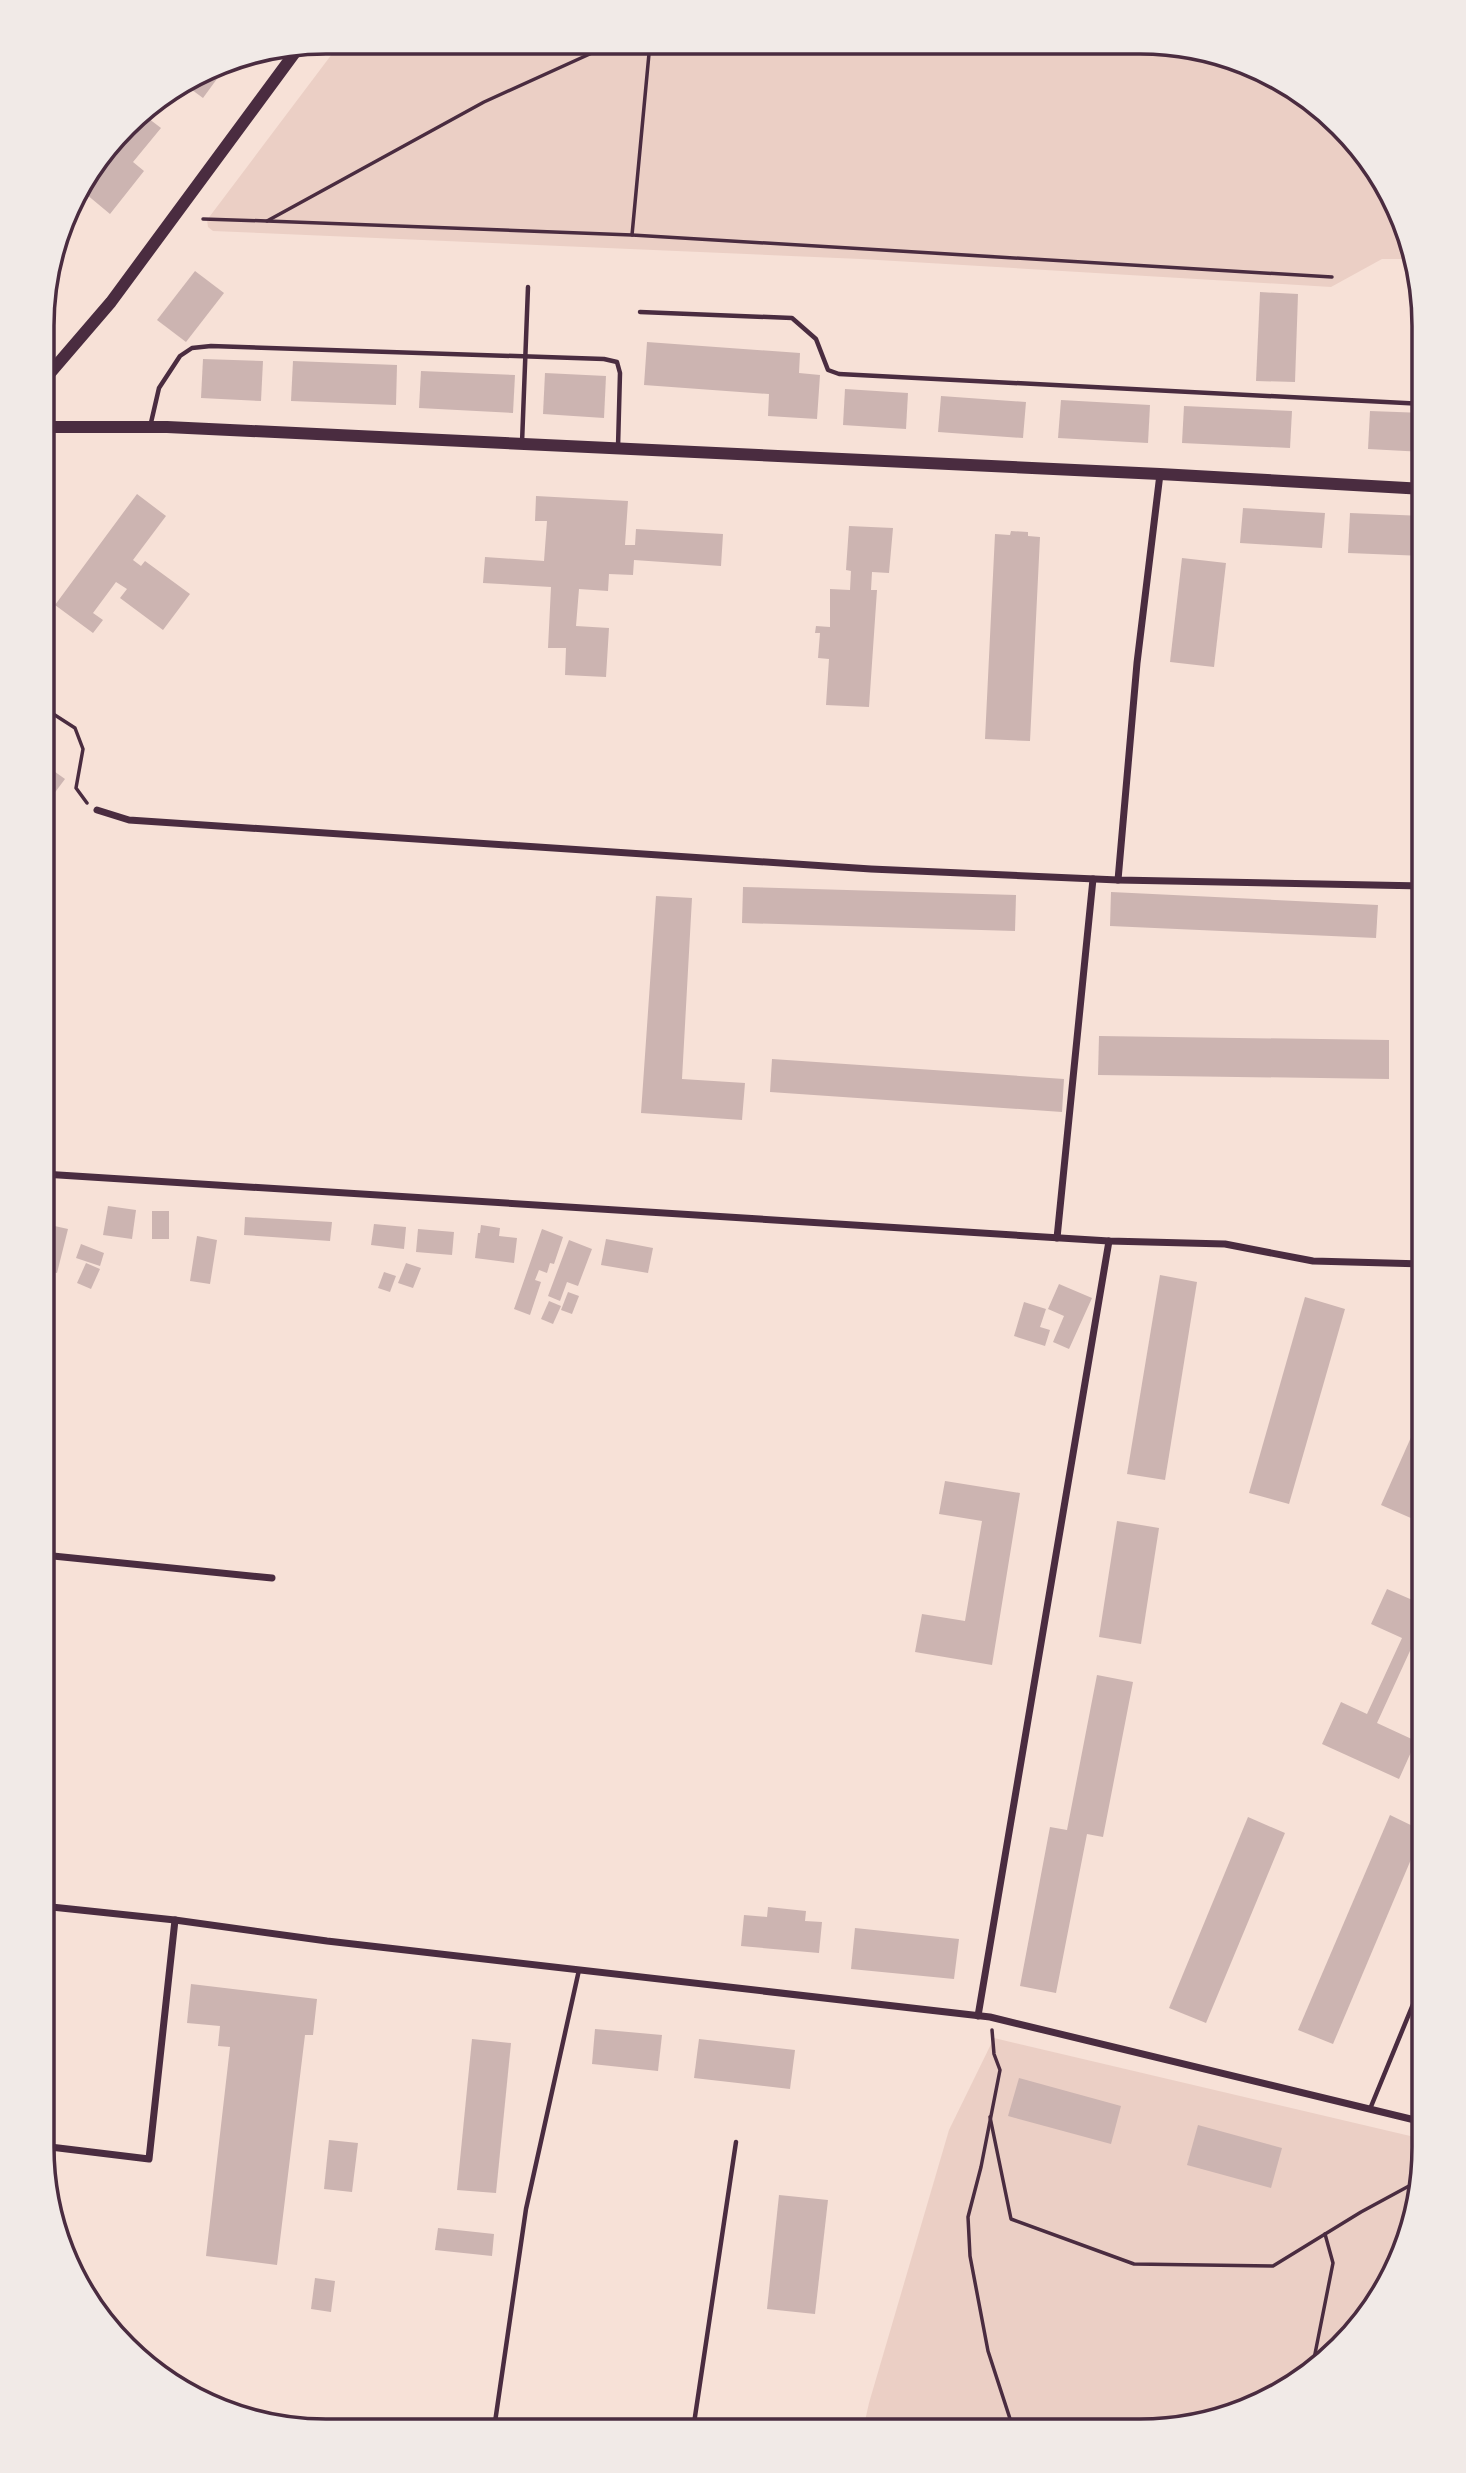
<svg xmlns="http://www.w3.org/2000/svg" width="1466" height="2473" font-family="Lato,sans-serif">
  <style>
    .green { fill: #ebcfc5 }
    .building { fill: #ccb4b1 }
    .lines { fill: none; stroke-linecap: round; stroke-linejoin: round }
    .path { stroke: #4a2c40; stroke-width: 3.5 }
    .service { stroke: #4a2c40; stroke-width: 4.5 }
    .minor { stroke: #4a2c40; stroke-width: 7 }
    .tertiary { stroke: #4a2c40; stroke-width: 12 }
    .rim { fill: none; stroke: #4a2c40; stroke-width: 3.5 }
  </style>
  <rect width="100%" height="100%" fill="#f7e1d7"/>
  <g class="green">
    <path d="M341,42L1178,44L1249,64L1313,101L1366,153L1403,218L1411,259H1382L1331,287L861,259L213,231L208,227L207,220Z"/>
    <path d="M994,2038L1423,2139V2166L1403,2255L1366,2320L1313,2372L1248,2410L1141,2431L863,2430L869,2403L949,2130Z"/>
  </g>
  <g class="building">
    <path d="M230,61L203,98L184,84L218,63Z"/>
    <path d="M140,112L161,128L133,162L144,171L110,214L80,189Z"/>
    <path d="M195,271L224,293L186,342L157,320Z"/>
    <path d="M1260,292L1298,294L1295,382L1256,381Z"/>
    <path d="M647,342L800,353L799,373L820,375L817,419L768,416L769,394L644,385Z"/>
    <path d="M203,359L263,361L261,401L201,398Z"/>
    <path d="M293,361L397,365L396,405L291,401Z"/>
    <path d="M421,371L515,375L513,413L419,408Z"/>
    <path d="M545,373L606,376L604,418L543,414Z"/>
    <path d="M845,389L908,393L906,429L843,425Z"/>
    <path d="M941,396L1026,402L1023,438L938,432Z"/>
    <path d="M1061,400L1150,405L1148,443L1058,438Z"/>
    <path d="M1184,406L1292,411L1290,448L1182,443Z"/>
    <path d="M1370,411L1424,413V452L1368,449Z"/>
    <path d="M137,494L166,516L133,560L141,566L145,561L190,594L163,630L120,598L127,589L116,582L93,613L103,620L93,633L55,605Z"/>
    <path d="M536,496L628,501L625,545H635L636,529L723,534L721,566L634,560L633,575L609,574L608,591L579,589L576,626L609,628L606,677L565,675L566,648H548L551,587L483,583L485,557L544,561L547,521H535Z"/>
    <path d="M1243,508L1325,513L1322,548L1240,543Z"/>
    <path d="M1350,513L1424,516V556L1348,553Z"/>
    <path d="M849,526L893,528L889,573L872,572L871,590H877L869,707L826,705L829,659L818,658L820,633H815L816,626L830,627V589L850,590L851,571L846,570Z"/>
    <path d="M1011,531L1028,532V536L1040,537L1030,741L985,739L995,534L1010,535Z"/>
    <path d="M1182,558L1226,563L1214,667L1170,662Z"/>
    <path d="M44,764L65,779L44,807Z"/>
    <path d="M743,887L1016,895L1015,931L742,923Z"/>
    <path d="M1111,892L1378,905L1376,938L1110,926Z"/>
    <path d="M656,896L692,898L682,1079L745,1083L742,1120L641,1113Z"/>
    <path d="M1099,1036L1389,1040V1079L1098,1075Z"/>
    <path d="M772,1059L1064,1079L1062,1112L770,1092Z"/>
    <path d="M108,1206L136,1210L132,1239L103,1235Z"/>
    <rect x="152" y="1211" width="17" height="28"/>
    <path d="M245,1217L332,1222L330,1241L244,1235Z"/>
    <path d="M374,1224L406,1227L404,1249L371,1245Z"/>
    <path d="M50,1225L68,1229L57,1273L43,1270V1234L48,1235Z"/>
    <path d="M481,1225L500,1228L499,1236L517,1238L514,1263L475,1258L478,1233H480Z"/>
    <path d="M418,1229L454,1232L452,1255L416,1252Z"/>
    <path d="M542,1229L563,1237L554,1264L550,1263L547,1273L539,1270L535,1280L541,1282L530,1315L514,1309Z"/>
    <path d="M197,1236L217,1240L210,1284L190,1281Z"/>
    <path d="M606,1239L653,1248L648,1273L601,1265Z"/>
    <path d="M569,1240L592,1249L578,1286L567,1282L560,1301L548,1296Z"/>
    <path d="M81,1244L104,1253L100,1266L76,1258Z"/>
    <path d="M86,1263L100,1269L91,1289L77,1283Z"/>
    <path d="M406,1263L421,1268L413,1288L398,1283Z"/>
    <path d="M384,1272L396,1276L390,1292L378,1288Z"/>
    <path d="M1160,1275L1197,1282L1165,1480L1127,1474Z"/>
    <path d="M1059,1284L1092,1298L1069,1349L1053,1342L1064,1316L1048,1309Z"/>
    <path d="M568,1292L579,1296L572,1314L561,1310Z"/>
    <path d="M1305,1297L1345,1309L1289,1504L1249,1493Z"/>
    <path d="M549,1301L561,1306L553,1324L541,1319Z"/>
    <path d="M1024,1302L1046,1309L1040,1327L1050,1330L1045,1346L1014,1336Z"/>
    <path d="M1424,1408V1513L1420,1522L1381,1505Z"/>
    <path d="M945,1481L1020,1493L992,1665L915,1652L922,1614L965,1621L982,1521L939,1514Z"/>
    <path d="M1117,1521L1159,1528L1141,1644L1099,1637Z"/>
    <path d="M1387,1589L1424,1605V1644L1415,1640L1377,1723L1416,1741L1399,1779L1322,1744L1341,1702L1367,1714L1402,1638L1371,1624Z"/>
    <path d="M1097,1675L1133,1682L1103,1837L1087,1834L1056,1993L1020,1986L1050,1827L1067,1830Z"/>
    <path d="M1390,1815L1423,1831L1333,2044L1298,2030Z"/>
    <path d="M1248,1817L1285,1833L1206,2023L1169,2008Z"/>
    <path d="M768,1907L806,1911L805,1921L822,1922L819,1953L741,1946L744,1915L767,1917Z"/>
    <path d="M855,1928L959,1939L954,1979L851,1969Z"/>
    <path d="M191,1984L317,1999L313,2035H305L277,2265L206,2256L230,2047L218,2046L220,2026L187,2023Z"/>
    <path d="M595,2029L662,2035L658,2071L592,2064Z"/>
    <path d="M472,2039L511,2043L496,2193L457,2190Z"/>
    <path d="M699,2039L795,2050L790,2089L694,2078Z"/>
    <path d="M1019,2078L1121,2106L1111,2144L1008,2116Z"/>
    <path d="M1198,2125L1282,2148L1271,2188L1187,2165Z"/>
    <path d="M329,2140L358,2143L352,2192L324,2189Z"/>
    <path d="M779,2195L828,2200L815,2314L767,2309Z"/>
    <path d="M438,2228L494,2234L492,2256L435,2250Z"/>
    <path d="M315,2278L335,2281L331,2312L311,2309Z"/>
  </g>
  <g class="lines">
    <g class="path">
      <path d="M203,219L267,221L484,102L614,43"/>
      <path d="M267,221L632,235L1332,277"/>
      <path d="M632,235L650,43"/>
      <path d="M44,708L75,728L83,749L76,788L87,803"/>
      <path d="M992,2030L994,2054L1000,2070L981,2167L968,2217L970,2256L988,2351L1014,2431"/>
      <path d="M990,2117L1011,2219L1134,2264L1273,2266L1361,2212L1420,2180"/>
      <path d="M1399,2262L1403,2253"/>
      <path d="M1311,2374L1333,2263L1325,2234"/>
    </g>
    <g class="service">
      <path d="M1417,298L1419,300"/>
      <path d="M640,312L792,318L816,339L828,370L839,374L1424,404"/>
      <path d="M150,427L159,388L180,356L192,348L211,346L604,359L617,362L620,373L618,447"/>
      <path d="M522,443L528,287"/>
      <path d="M1370,2109L1423,1980"/>
      <path d="M494,2429L526,2209L579,1970"/>
      <path d="M693,2430L736,2142"/>
    </g>
    <g class="minor">
      <path d="M97,810L129,820L871,869L1118,880L1424,886"/>
      <path d="M1118,880L1137,663L1160,474"/>
      <path d="M43,1174L1109,1241L1225,1244L1313,1261L1424,1264"/>
      <path d="M1057,1238L1093,879"/>
      <path d="M43,1555L272,1578"/>
      <path d="M42,1906L175,1920L327,1941L990,2017L1423,2122"/>
      <path d="M978,2016L1109,1241"/>
      <path d="M42,2146L149,2159L175,1920"/>
    </g>
    <g class="tertiary">
      <path d="M44,380L111,302L299,47"/>
      <path d="M44,427H167L1160,474L1424,489"/>
    </g>
  </g>
  <path d="M0 0H1466V2473H0ZM326 54H1140A272 272 0 0 1 1412 326V2147A272 272 0 0 1 1140 2419H326A272 272 0 0 1 54 2147V326A272 272 0 0 1 326 54Z" fill="#f1eae7" fill-rule="evenodd"/>
  <path class="rim" d="M326 54H1140A272 272 0 0 1 1412 326V2147A272 272 0 0 1 1140 2419H326A272 272 0 0 1 54 2147V326A272 272 0 0 1 326 54Z"/>
</svg>
